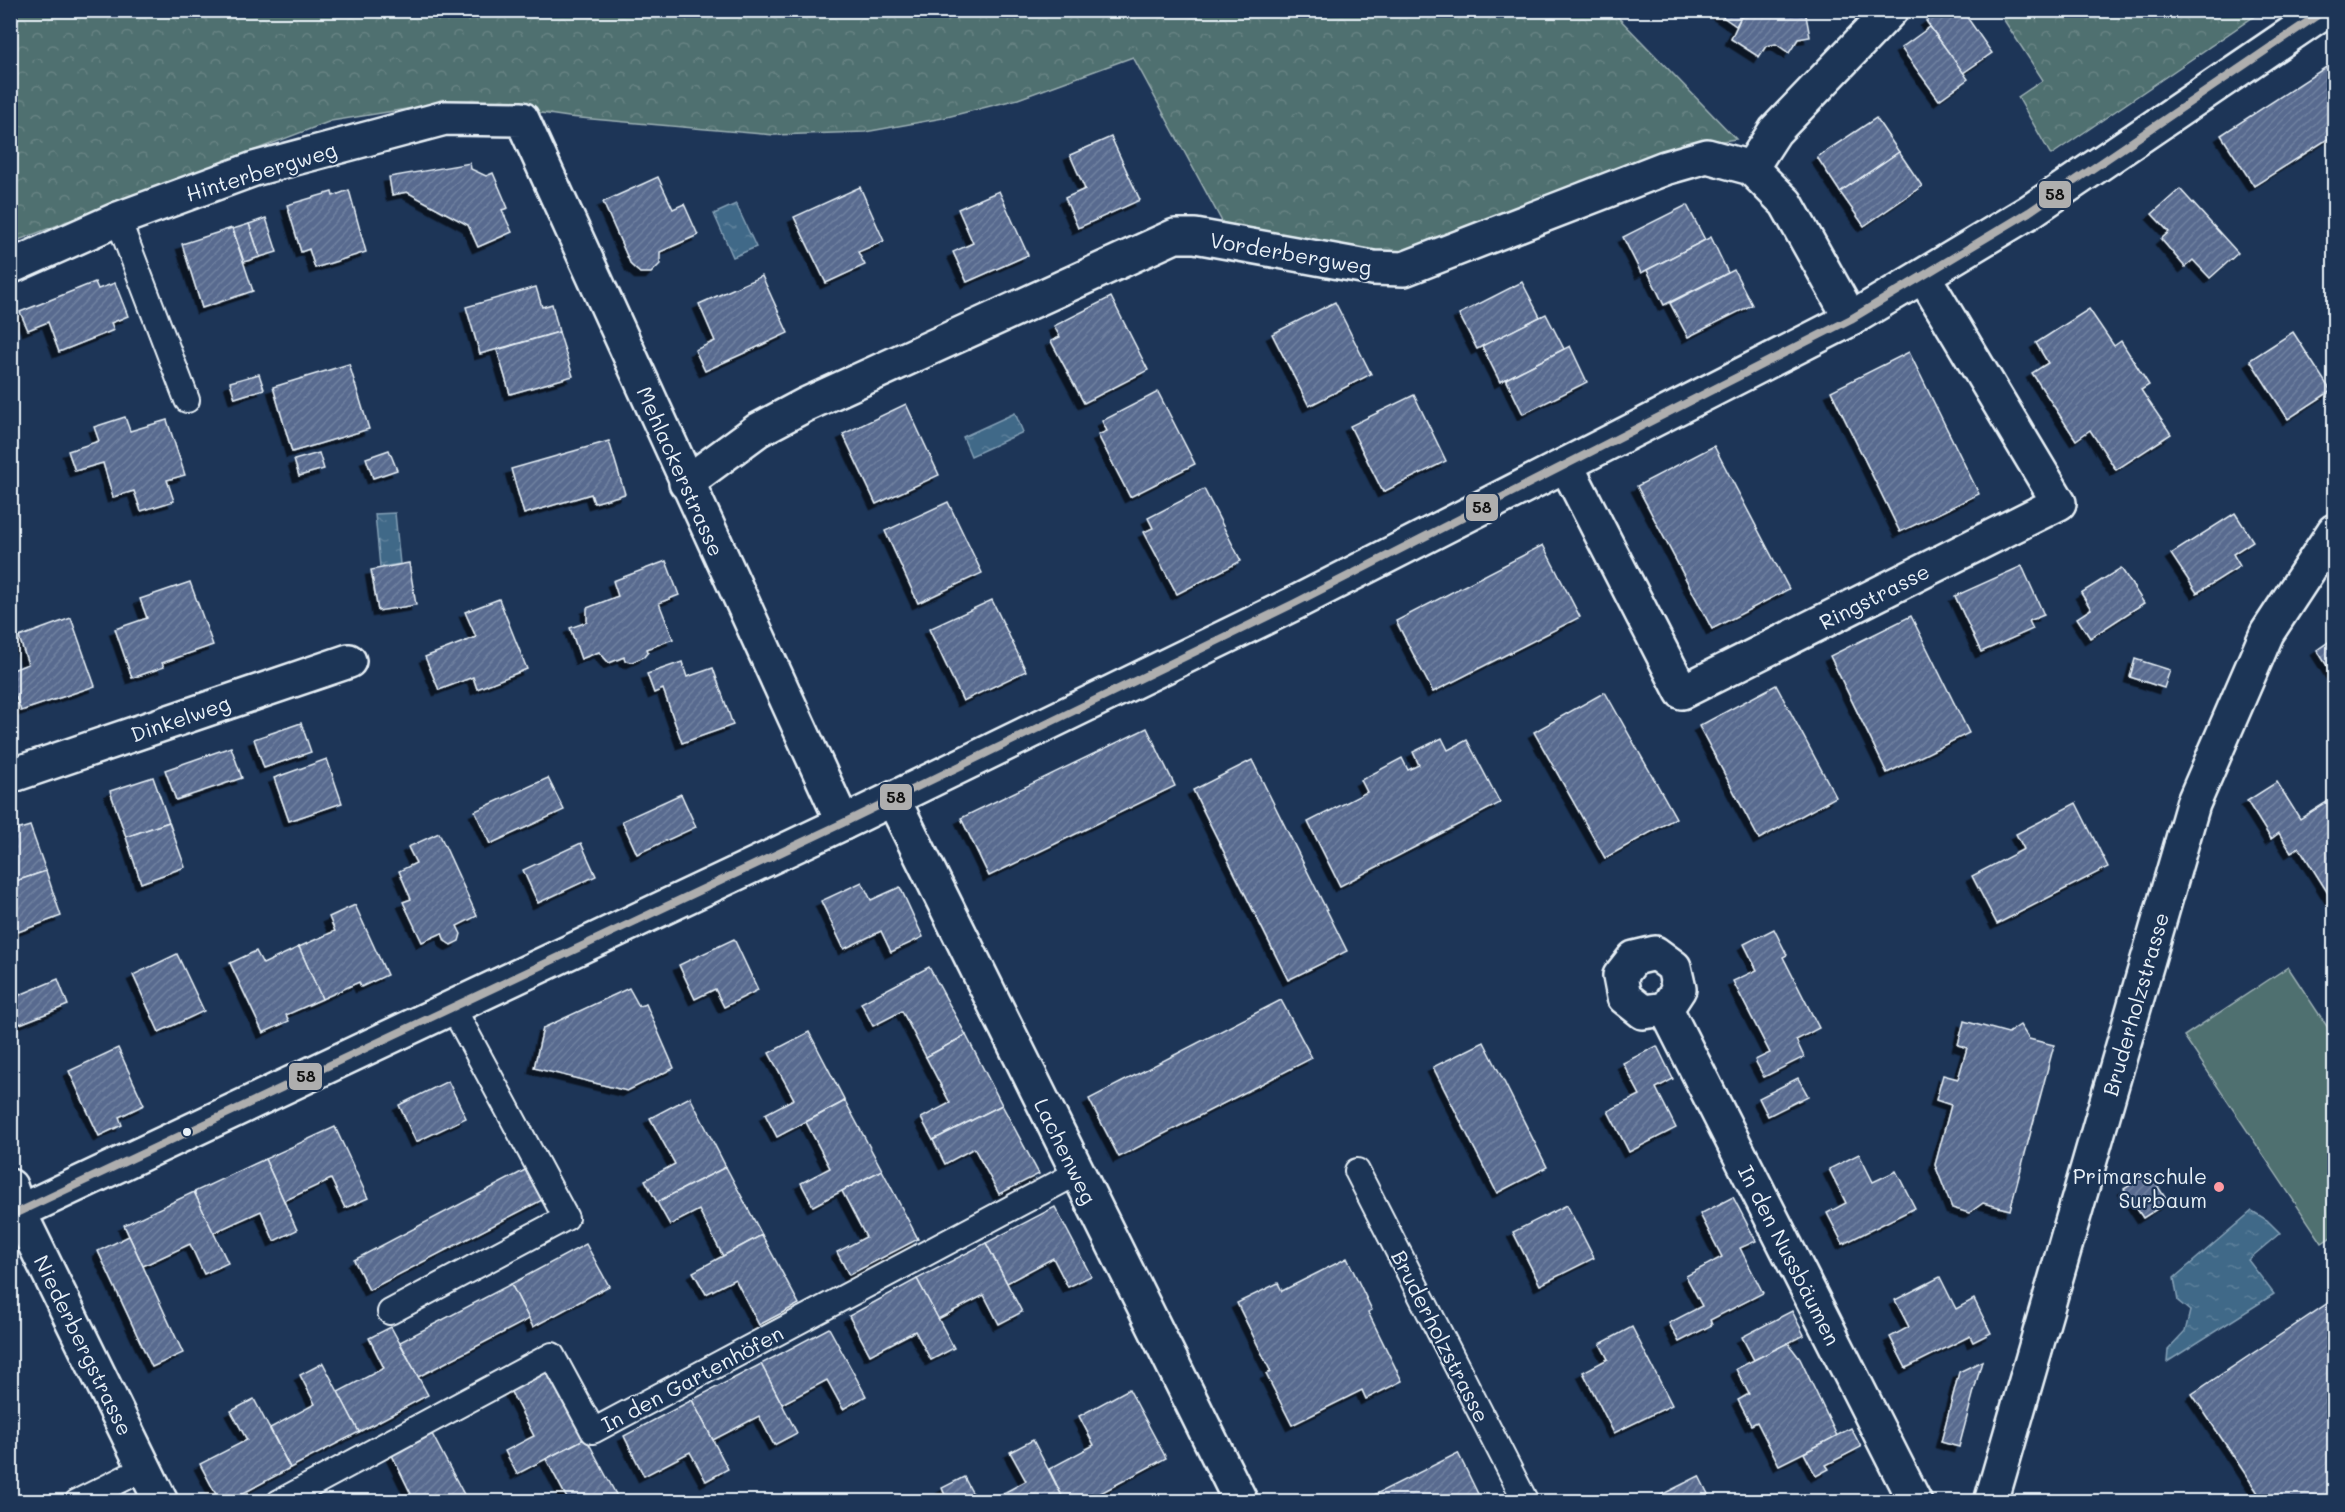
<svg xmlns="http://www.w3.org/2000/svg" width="2345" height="1512" font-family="Mali,sans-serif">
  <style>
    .forest { fill: url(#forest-crowns); stroke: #9cb0b4; stroke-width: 1.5 }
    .pitch { fill: #4f6f6f; stroke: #9cb0b4; stroke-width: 1.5 }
    .water { fill: url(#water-ripples); stroke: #839fb5; stroke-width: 1.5 }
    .building { fill: url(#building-hatch); stroke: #e8f1f8; stroke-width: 1.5; filter: url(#shadow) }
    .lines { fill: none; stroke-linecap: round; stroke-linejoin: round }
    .service-casing { stroke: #e8f1f8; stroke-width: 28 }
    .minor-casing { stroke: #e8f1f8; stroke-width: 38 }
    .service { stroke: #1d3557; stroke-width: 24 }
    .minor { stroke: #1d3557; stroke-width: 33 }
    .bus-1-casing { stroke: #1d3557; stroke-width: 12 }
    .bus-1 { stroke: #aeaeae; stroke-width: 8 }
    .bus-dot { fill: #e8f1f8; stroke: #1d3557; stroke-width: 2 }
    .poi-dot { fill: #ff9aa2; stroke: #1d3557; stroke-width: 2 }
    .labels { text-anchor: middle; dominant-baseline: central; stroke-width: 4.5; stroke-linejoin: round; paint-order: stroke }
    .street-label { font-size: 21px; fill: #e8f1f8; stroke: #1d3557 }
    .poi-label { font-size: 21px; fill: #e8f1f8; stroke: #1d3557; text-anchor: end }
    .line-badge { stroke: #1d3557; stroke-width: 2 }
    .pale-badge-label { font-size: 16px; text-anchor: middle; font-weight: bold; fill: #111 }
  </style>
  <defs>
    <pattern id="forest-crowns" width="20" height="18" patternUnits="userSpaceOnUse" patternTransform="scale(1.5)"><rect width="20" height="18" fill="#4f6f6f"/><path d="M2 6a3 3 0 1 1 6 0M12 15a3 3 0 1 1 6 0" fill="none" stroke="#688484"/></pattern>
    <pattern id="water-ripples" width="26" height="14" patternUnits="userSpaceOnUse" patternTransform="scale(1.5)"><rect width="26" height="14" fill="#406988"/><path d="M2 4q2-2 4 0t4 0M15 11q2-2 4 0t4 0" fill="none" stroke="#5c7f9a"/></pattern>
    <pattern id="building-hatch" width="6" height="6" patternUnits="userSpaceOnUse" patternTransform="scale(1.5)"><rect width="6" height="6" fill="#586b8f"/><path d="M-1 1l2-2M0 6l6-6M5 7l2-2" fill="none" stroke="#7081a0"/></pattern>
    <filter id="shadow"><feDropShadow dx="-5.5" dy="5.5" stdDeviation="0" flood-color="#0009"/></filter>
  </defs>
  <rect width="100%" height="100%" fill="#1d3557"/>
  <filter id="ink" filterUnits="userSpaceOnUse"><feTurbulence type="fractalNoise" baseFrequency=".0167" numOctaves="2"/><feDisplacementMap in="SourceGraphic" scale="12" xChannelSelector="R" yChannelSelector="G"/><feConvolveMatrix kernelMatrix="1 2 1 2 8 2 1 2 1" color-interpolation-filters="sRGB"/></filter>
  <g filter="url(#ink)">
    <g class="forest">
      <path d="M11,11H1612L1736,139L1662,150L1460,238L1388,255L1225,227L1133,57L1018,99L943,118L865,132L774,135L569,117L457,101L331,121L11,243Z"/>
      <path d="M1998,11H2262L2051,155L2018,97L2043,80Z"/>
    </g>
    <path class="pitch" d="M2288,967L2334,1037V1235L2322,1243L2184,1036Z"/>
    <g class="water">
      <path d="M736,204L756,247L733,257L714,214Z"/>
      <path d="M1015,413L1023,432L971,456L963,437Z"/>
      <path d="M395,513L400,564L380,567L375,514Z"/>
      <path d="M2252,1211L2267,1220L2280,1233L2248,1260L2274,1294L2167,1362L2168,1350L2185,1332L2190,1311L2178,1301L2174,1278Z"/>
    </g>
    <g class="building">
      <path d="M1713,10H1774L1741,17L1736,26Z"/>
      <path d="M1774,10H1805L1810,37L1798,39L1789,53L1776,44L1766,46L1759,57L1731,39L1741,17Z"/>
      <path d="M1940,10H1962L1992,53L1963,73L1926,21Z"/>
      <path d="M1930,27L1968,79L1939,100L1901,48Z"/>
      <path d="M2334,62V135L2254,186L2221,135Z"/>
      <path d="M1876,118L1899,152L1840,192L1817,157Z"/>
      <path d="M1111,137L1140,200L1078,228L1065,198L1085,189L1070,155Z"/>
      <path d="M1899,152L1922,186L1864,226L1840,192Z"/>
      <path d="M470,163L471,169L486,176L493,173L508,208L502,210L512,232L478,247L468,225L407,192L392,195L389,177Z"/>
      <path d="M658,177L673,209L684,204L698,235L660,252V264L651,273H640L631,265L603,202Z"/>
      <path d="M860,187L884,241L858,252L865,265L826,283L794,217Z"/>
      <path d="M2180,189L2238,253L2210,278L2193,260L2185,267L2161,239L2169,232L2152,214Z"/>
      <path d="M349,190L366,252L315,268L309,249L301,252L287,205L332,192L333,196Z"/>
      <path d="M999,191L1028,255L967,282L953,252L973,243L958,209Z"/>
      <path d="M1687,205L1705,240L1641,273L1623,237Z"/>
      <path d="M266,218L277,252L260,257L249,224Z"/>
      <path d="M249,224L260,257L244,262L233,229Z"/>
      <path d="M232,228L253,291L202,308L182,244Z"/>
      <path d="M1711,237L1728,273L1664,305L1647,270Z"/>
      <path d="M1734,270L1752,305L1688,337L1670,303Z"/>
      <path d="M762,276L788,333L705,371L695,350L715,341L699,304Z"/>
      <path d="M95,282L98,289L115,283L128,316L111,323L114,330L59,352L48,322L28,330L20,312Z"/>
      <path d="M1522,282L1540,317L1477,349L1459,314Z"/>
      <path d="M536,287L542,307L552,304L559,332L480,354L466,307Z"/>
      <path d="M1111,297L1148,370L1084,403L1051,341L1060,337L1054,326Z"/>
      <path d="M1335,302L1371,374L1309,406L1272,334Z"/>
      <path d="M2089,309L2114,346L2121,341L2149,385L2141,390L2171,434L2116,470L2090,430L2076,440L2032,373L2048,363L2036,343Z"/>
      <path d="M1546,314L1564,349L1500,382L1482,346Z"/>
      <path d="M559,332L573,376L510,394L497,350Z"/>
      <path d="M2293,332L2331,391L2288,419L2250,360Z"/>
      <path d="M1570,346L1587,382L1523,414L1506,379Z"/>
      <path d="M1909,352L1979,494L1900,532L1831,391Z"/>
      <path d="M349,364L369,429L292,452L273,387Z"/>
      <path d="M259,374L264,389L235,398L230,382Z"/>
      <path d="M1158,392L1195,464L1130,497L1098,435L1107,431L1102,421Z"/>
      <path d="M1414,395L1446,461L1383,492L1350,426Z"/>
      <path d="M906,404L939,475L876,504L843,434Z"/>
      <path d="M125,417L130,431L167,420L185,475L167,480L174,501L141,511L134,491L113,497L103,463L75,471L68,451L99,441L94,427Z"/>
      <path d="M609,441L625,494L594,503L591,494L524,514L511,469Z"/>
      <path d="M1714,446L1789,589L1712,629L1637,486Z"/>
      <path d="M389,450L397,470L373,478L366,458Z"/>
      <path d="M319,453L324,469L299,476L294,460Z"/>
      <path d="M1204,489L1241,561L1177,594L1144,532L1153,528L1148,518Z"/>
      <path d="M948,502L982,573L918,603L885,531Z"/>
      <path d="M2235,513L2253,541L2233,554L2240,566L2197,593L2171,554Z"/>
      <path d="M1543,545L1580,617L1433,692L1396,621Z"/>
      <path d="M666,561L679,595L659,603L673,639L647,649L648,652L644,657L632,662L625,661L624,657L609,663L599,652L581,659L570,628L587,622V608L618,596L613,581Z"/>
      <path d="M409,563L416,605L378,611L371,570Z"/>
      <path d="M2022,566L2044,615L2029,621L2033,629L1981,652L1955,596Z"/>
      <path d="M2121,568L2144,603L2090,638L2077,618L2091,609L2081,593Z"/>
      <path d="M190,582L213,645L162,663L164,667L132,678L115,629L147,618L140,599Z"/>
      <path d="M499,599L527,669L477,689L473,677L439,690L425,657L476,637L465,612Z"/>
      <path d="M992,600L1026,671L963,701L929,629Z"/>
      <path d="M1911,616L1969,733L1887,773L1830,656Z"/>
      <path d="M71,618L95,686L21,711L10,681V671L28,664L19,637Z"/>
      <path d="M2334,638V677L2317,650Z"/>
      <path d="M2135,659L2170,670L2164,688L2130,677Z"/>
      <path d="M682,662L687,677L713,668L733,725L682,743L663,689L654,693L647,674Z"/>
      <path d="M1776,685L1836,797L1759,839L1699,726Z"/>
      <path d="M1605,692L1676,818L1605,858L1534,732Z"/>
      <path d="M301,723L311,752L264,768L254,739Z"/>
      <path d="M1147,728L1175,786L989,876L961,818Z"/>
      <path d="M1442,738L1448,750L1467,740L1500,803L1340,886L1308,822L1367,792L1361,780L1402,758L1408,770L1419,765L1413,752Z"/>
      <path d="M231,747L242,778L176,800L165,770Z"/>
      <path d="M327,759L342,803L289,821L274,778Z"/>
      <path d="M1252,760L1347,951L1288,980L1193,790Z"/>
      <path d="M153,777L169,822L126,837L110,791Z"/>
      <path d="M548,778L564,810L490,844L475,811Z"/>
      <path d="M2277,782L2300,819L2333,798L2334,800V896L2331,898L2299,847L2291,852L2279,833L2271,839L2247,801Z"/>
      <path d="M681,794L696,827L637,854L622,821Z"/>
      <path d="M2076,803L2108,867L1997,924L1972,876L2024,849L2016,834Z"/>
      <path d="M169,822L185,867L141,883L126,837Z"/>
      <path d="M30,826L46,871L10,883V832Z"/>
      <path d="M439,833L477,916L457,926L461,934L459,941L451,945L445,941L442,933L422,942L403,902L411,899L399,871L416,863L408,847Z"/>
      <path d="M581,843L596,876L538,903L523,870Z"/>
      <path d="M46,871L61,916L18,932L10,910V883Z"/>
      <path d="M862,882L871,900L900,887L923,937L891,952L881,931L844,949L821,901Z"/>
      <path d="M355,905L387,975L361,987L359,982L322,999L299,947L335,931L329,917Z"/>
      <path d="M1774,929L1787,955L1783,957L1819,1028L1796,1040L1804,1057L1764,1077L1755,1060L1770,1053L1733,981L1757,970L1744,944Z"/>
      <path d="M734,939L758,990L724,1007L715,989L695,999L679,965Z"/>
      <path d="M299,947L322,999L286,1015L289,1021L263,1033L230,963L256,951L263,964Z"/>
      <path d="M177,954L204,1011L159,1032L133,975Z"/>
      <path d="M929,967L966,1035L926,1057L902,1011L873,1026L861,1003Z"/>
      <path d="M58,979L68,1005L20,1024L10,999Z"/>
      <path d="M629,988L639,1006L646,1004L674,1068L627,1091L534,1068L543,1028Z"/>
      <path d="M1281,1000L1312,1058L1119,1157L1089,1099Z"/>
      <path d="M1964,1021L2008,1033L2020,1025L2029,1039L2054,1045L2010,1210L1983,1203L1969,1213L1952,1208L1935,1165L1951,1105L1936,1100L1943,1075L1958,1079L1967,1048L1958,1045Z"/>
      <path d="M809,1032L845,1101L777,1137L765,1114L794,1099L769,1053Z"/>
      <path d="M966,1035L1002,1105L933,1140L921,1118L950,1103L926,1057Z"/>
      <path d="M1484,1042L1547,1167L1497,1193L1433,1067Z"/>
      <path d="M1657,1046L1673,1079L1656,1088L1676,1128L1629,1152L1608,1111L1640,1095L1623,1063Z"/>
      <path d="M118,1048L144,1105L119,1117L122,1125L99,1136L69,1071Z"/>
      <path d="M1798,1078L1808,1096L1768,1116L1759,1098Z"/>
      <path d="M448,1081L466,1118L416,1142L399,1105Z"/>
      <path d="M690,1097L726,1167L657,1202L645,1180L675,1164L650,1118Z"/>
      <path d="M845,1101L882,1170L813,1206L801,1183L830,1168L806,1122Z"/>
      <path d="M1002,1105L1039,1174L999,1194L974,1148L945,1164L933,1140Z"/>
      <path d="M335,1127L368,1198L345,1208L331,1179L284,1201L265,1159Z"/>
      <path d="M1859,1154L1873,1182L1896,1171L1915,1208L1843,1244L1827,1213L1846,1203L1829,1169Z"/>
      <path d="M265,1159L297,1230L274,1241L261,1211L213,1233L194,1192Z"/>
      <path d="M726,1167L762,1235L723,1256L699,1210L670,1225L657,1202Z"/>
      <path d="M527,1169L544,1199L369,1290L354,1260Z"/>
      <path d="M882,1170L918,1239L849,1275L837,1252L866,1237L842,1191Z"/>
      <path d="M2149,1173L2168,1202L2143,1218L2124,1189Z"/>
      <path d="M194,1192L228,1263L204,1274L190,1244L143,1266L124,1225Z"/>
      <path d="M1733,1197L1756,1241L1740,1248L1763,1293L1710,1320L1712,1325L1679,1342L1669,1323L1702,1306L1686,1276L1722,1257L1700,1214Z"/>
      <path d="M1567,1205L1594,1258L1540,1285L1513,1232Z"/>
      <path d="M1055,1207L1091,1276L1068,1287L1053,1258L1007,1283L986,1243Z"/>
      <path d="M762,1235L799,1304L759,1325L735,1279L706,1294L693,1272Z"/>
      <path d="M129,1236L183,1353L152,1367L98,1251Z"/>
      <path d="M986,1243L1022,1312L999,1324L984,1295L938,1319L917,1279Z"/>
      <path d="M586,1244L609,1286L533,1327L511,1284Z"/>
      <path d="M1347,1258L1372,1310L1368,1312L1402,1381L1366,1399L1362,1390L1292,1425L1266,1374L1271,1372L1237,1303L1278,1283L1282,1291Z"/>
      <path d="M1940,1277L1956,1309L1974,1299L1991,1333L1973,1342L1970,1336L1906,1368L1890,1337L1909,1327L1895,1300Z"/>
      <path d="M917,1279L954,1348L931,1360L915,1331L870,1355L849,1316Z"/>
      <path d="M511,1284L529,1319L418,1377L400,1342Z"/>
      <path d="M2334,1299V1502H2264L2192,1394Z"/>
      <path d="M1792,1311L1804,1335L1754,1360L1742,1337Z"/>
      <path d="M391,1327L428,1395L359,1432L338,1392L384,1368L369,1338Z"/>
      <path d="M1632,1327L1672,1405L1614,1433L1583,1372L1608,1359L1600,1344Z"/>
      <path d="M829,1328L866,1396L843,1409L827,1380L782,1404L761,1364Z"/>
      <path d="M1788,1343L1800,1359L1837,1436L1779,1465L1757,1422L1751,1425L1738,1400L1749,1394L1736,1369Z"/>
      <path d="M1982,1361L1959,1447L1941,1442L1959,1372Z"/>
      <path d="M323,1363L359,1432L290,1468L270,1428L315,1404L300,1375Z"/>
      <path d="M761,1364L797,1433L774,1445L759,1416L713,1440L692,1400Z"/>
      <path d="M550,1369L586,1438L517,1474L505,1451L534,1436L510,1390Z"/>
      <path d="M1129,1389L1166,1458L1084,1502H1065L1049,1469L1094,1445L1079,1416Z"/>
      <path d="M254,1399L290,1468L227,1502H220L200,1464L247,1440L231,1411Z"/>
      <path d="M692,1400L728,1469L706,1481L690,1452L644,1476L624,1436Z"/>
      <path d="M1851,1428L1861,1447L1826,1465L1829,1469L1816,1476L1804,1453Z"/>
      <path d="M432,1434L468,1502H415L392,1455Z"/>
      <path d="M586,1438L620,1502H569L546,1459Z"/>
      <path d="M1033,1440L1065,1502H987L1026,1481L1010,1452Z"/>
      <path d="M1458,1453L1482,1502H1375L1372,1496Z"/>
      <path d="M1699,1476L1712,1502H1651V1500Z"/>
      <path d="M964,1477L977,1502H948L942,1488Z"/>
    </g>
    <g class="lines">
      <defs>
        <g id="service">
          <path d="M118,219L187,400"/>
          <path d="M1357,1171L1526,1502"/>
          <path d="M390,1312L566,1218L452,1006"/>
          <path d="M77,1502L145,1468"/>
          <path d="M279,1502L552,1355L593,1431L1077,1173"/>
        </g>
        <g id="minor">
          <path d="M1751,168L1775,131L1891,10"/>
          <path d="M10,267L118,219L254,169L445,118L522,119L843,823"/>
          <path d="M1566,465L1682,692L2059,503L1924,277"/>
          <path d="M686,483L758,430L805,405L1175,236H1195L1373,268L1404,269L1665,168L1707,156L1751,168L1786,203L1851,319"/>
          <path d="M10,776L349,661"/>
          <path d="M893,799L1241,1502"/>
          <path d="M1655,953L1674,967L1679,989L1666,1009L1643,1012L1624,997L1620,976L1634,958Z"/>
          <path d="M1666,1009L1915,1502"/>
          <path d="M10,1186L19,1212L161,1502"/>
          <path d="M10,1216L843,823L1295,603L1851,319L2029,212L2326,10"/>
          <path d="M1991,1502L2193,804L2267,633L2334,531"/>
        </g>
      </defs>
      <use href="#service" class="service-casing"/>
      <use href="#minor" class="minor-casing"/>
      <use href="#service" class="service"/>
      <use href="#minor" class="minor"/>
      <defs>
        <path id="bus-1" d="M10,1216L843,823L1295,603L1851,319L2029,212L2325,10"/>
      </defs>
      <use href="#bus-1" class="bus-1-casing"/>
      <use href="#bus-1" class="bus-1"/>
    </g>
  </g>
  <circle class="bus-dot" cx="187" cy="1132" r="5"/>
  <circle class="poi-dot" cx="2219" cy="1187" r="6"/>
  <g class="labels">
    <g class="street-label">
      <text transform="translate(261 171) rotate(-17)">Hinterbergweg</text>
      <text transform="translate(1291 253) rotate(10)">Vorderbergweg</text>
      <text transform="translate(681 471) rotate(66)">Mehlackerstrasse</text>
      <text transform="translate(1874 596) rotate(-27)">Ringstrasse</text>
      <text transform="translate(180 718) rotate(-19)">Dinkelweg</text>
      <text transform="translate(2135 1004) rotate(-74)">Bruderholzstrasse</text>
      <text transform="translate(1066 1151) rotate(64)">Lachenweg</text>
      <text transform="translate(1790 1255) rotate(63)">In den Nussbäumen</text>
      <text transform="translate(1441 1336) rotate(63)">Bruderholzstrasse</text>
      <text transform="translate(84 1345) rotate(64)">Niederbergstrasse</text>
      <text transform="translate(692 1378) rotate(-28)">In den Gartenhöfen</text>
    </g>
    <g class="poi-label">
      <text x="2207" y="1175">Primarschule<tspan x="2207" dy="24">Surbaum</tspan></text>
    </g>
  </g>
  <g class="line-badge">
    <rect x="2038" y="180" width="34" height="29" rx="6" fill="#aeaeae"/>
    <rect x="1465" y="493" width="34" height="29" rx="6" fill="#aeaeae"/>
    <rect x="879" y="783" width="34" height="28" rx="6" fill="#aeaeae"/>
    <rect x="288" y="1062" width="35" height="29" rx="6" fill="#aeaeae"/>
  </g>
  <g class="pale-badge-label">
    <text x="2055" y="200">58</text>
    <text x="1482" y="513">58</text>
    <text x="896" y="803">58</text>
    <text x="306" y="1082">58</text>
  </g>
  <rect width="2345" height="1512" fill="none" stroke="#1d3557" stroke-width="36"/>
  <rect x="18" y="18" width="2309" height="1476" fill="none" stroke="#e8f1f8" stroke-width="2" filter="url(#ink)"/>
</svg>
